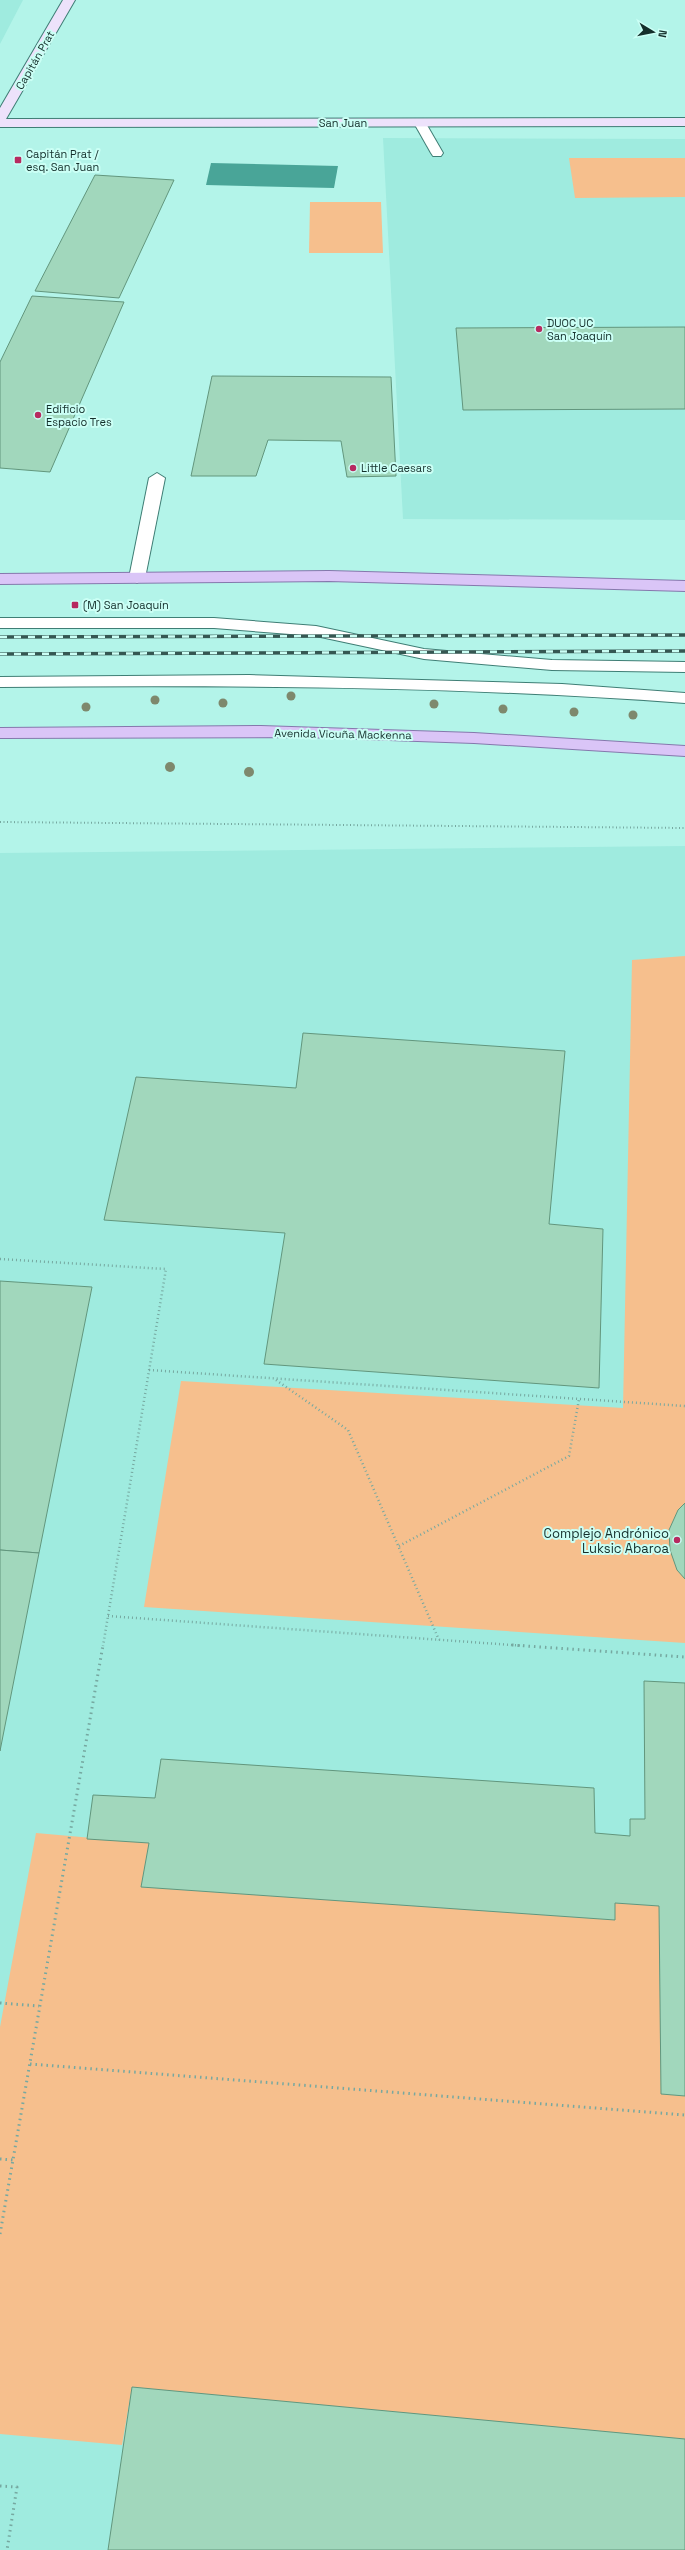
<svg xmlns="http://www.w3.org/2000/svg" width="685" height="2550" font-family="'Space Grotesk',sans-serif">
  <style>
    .built { fill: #9febdf }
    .green { fill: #f6bf8d }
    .water { fill: #49a598 }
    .building { fill: #a1d7bc; stroke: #62967d }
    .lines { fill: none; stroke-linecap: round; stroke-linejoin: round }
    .lane-casing { stroke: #3f7e75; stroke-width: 2 }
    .secondary-casing { stroke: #3f7e75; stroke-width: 2 }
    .primary-casing { stroke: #8578ac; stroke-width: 2 }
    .path-far2 { stroke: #76a8a0; stroke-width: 2; stroke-dasharray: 1 2.5; stroke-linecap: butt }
    .path-far1 { stroke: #76a8a0; stroke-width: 2.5; stroke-dasharray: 1 3; stroke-linecap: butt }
    .path { stroke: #76a8a0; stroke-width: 3; stroke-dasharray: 1.5 4; stroke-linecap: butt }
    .lane { fill: #fff; fill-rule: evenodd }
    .secondary { fill: #ede2fb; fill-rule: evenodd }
    .primary { fill: #dac5f7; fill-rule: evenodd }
    .rail-casing { stroke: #355752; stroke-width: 3.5 }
    .rail { stroke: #cbfff5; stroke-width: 2.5; stroke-dasharray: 7; stroke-linecap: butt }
    .tree { fill: #7e886d }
    .poi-dot { fill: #b72a60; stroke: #cbfff5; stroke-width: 1.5 }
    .labels { text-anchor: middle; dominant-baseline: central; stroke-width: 4; stroke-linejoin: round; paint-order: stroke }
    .far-street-label { font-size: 11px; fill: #142f2b; stroke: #cbfff5 }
    .far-poi-label { font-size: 11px; fill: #142f2b; stroke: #cbfff5; text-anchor: start }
    .poi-label { font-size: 13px; fill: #142f2b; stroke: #cbfff5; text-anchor: end }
  </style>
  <rect width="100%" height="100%" fill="#b3f4e9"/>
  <g class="built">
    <path d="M0,0H23L0,44Z"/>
    <path d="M383,138L685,139V520L403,519Z"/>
    <path d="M685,846V2550H0V853Z"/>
  </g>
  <g class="green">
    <path d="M569,158H685V197L575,198Z"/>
    <path d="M310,202H381L383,253H309Z"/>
    <path d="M685,956V1643L144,1607L181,1381L623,1408L632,960Z"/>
    <path d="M36,1833L149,1843L141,1887L615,1920V1903L659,1906L661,2094L685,2096V2439L132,2387L122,2445L0,2434V2027Z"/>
  </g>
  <path class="water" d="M211,163L338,166L334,188L206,185Z"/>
  <g class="building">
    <path d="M95,175L174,180L119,298L35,291Z"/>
    <path d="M32,296L124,302L50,472L0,468V362Z"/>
    <path d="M685,327V409L463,410L456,328Z"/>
    <path d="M212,376L391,377L396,476L347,477L341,441L268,440L256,476H191Z"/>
    <path d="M303,1033L565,1051L549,1224L603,1229L599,1388L264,1364L285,1233L104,1220L136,1077L296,1088Z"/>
    <path d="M0,1281L92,1287L39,1553L0,1550Z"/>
    <path d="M685,1503V1579L677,1570L670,1550L669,1530L678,1510Z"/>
    <path d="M0,1550L39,1553L0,1751Z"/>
    <path d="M644,1681L685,1683V2096L661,2094L659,1906L615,1903V1920L141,1887L149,1843L87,1839L93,1795L155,1798L161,1759L594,1788L595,1833L630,1836V1819H645Z"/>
    <path d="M132,2387L685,2439V2550H108Z"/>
  </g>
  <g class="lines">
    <defs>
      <g id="lane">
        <path d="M420,119L424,120L443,153L441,156H433L431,153L414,123Z"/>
        <path d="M157,473L165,478L145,578L137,583L129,578L149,478Z"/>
        <path d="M0,618H214L316,626L424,649L552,660L685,662V672L552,670L424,659L316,636L214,628H0Z"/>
        <path d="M249,675L562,684L685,693V703C457,686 229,685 0,687V677Z"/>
      </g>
      <path id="secondary" d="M63,0H75L6,119L685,118V126L0,127V108Z"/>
      <g id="primary">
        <path d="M329,571L685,581V591L329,581L0,584V574Z"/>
        <path d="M261,726L474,733L685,746V756L474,743L304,737L0,738V728Z"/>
      </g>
    </defs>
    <use href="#lane" class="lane-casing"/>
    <use href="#secondary" class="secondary-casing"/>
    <use href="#primary" class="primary-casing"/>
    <path class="path-far2" d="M0,822L685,828"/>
    <g class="path-far1">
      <path d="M0,1259L166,1269L103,1646"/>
      <path d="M149,1370L685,1406"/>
      <path d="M276,1380L348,1430L439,1640"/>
      <path d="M399,1546L569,1456L579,1399"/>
      <path d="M108,1616L526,1646"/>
    </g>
    <g class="path">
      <path d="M512,1645L685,1657"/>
      <path d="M0,2003L39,2006"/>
      <path d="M30,2064L685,2115"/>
      <path d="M0,2159L13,2160"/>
      <path d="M0,2234L103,1645"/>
      <path d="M0,2486L17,2487L7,2550"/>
    </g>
    <use href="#lane" class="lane"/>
    <use href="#secondary" class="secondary"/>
    <use href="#primary" class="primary"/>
    <defs>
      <g id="rail">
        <path d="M0,637L685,635"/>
        <path d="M0,654L685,651"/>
      </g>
    </defs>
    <use href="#rail" class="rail-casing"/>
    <use href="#rail" class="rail"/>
  </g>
  <g class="tree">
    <circle cx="291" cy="696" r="4.5"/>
    <circle cx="155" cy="700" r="4.5"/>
    <circle cx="223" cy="703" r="4.5"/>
    <circle cx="434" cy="704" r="4.5"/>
    <circle cx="86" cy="707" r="4.5"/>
    <circle cx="503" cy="709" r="4.5"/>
    <circle cx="574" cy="712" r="4.5"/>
    <circle cx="633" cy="715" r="4.5"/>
    <circle cx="170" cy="767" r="5"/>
    <circle cx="249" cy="772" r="5"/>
  </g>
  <g class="poi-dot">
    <rect x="14" y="156" width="8" height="8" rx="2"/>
    <circle cx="539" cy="329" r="4"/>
    <circle cx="38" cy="415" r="4"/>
    <circle cx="353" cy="468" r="4"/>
    <rect x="71" y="601" width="8" height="8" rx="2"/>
    <circle cx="677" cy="1540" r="4"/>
  </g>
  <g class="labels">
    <g class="far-street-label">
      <text transform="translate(35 60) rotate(-60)">Capitán Prat</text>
      <text x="343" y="123">San Juan</text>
      <text transform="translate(343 734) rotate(1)">Avenida Vicuña Mackenna</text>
    </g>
    <g class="far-poi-label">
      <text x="26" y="154">Capitán Prat /<tspan x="26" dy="13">esq. San Juan</tspan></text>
      <text x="547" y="323">DUOC UC<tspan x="547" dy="13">San Joaquín</tspan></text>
      <text x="46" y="409">Edificio<tspan x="46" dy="13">Espacio Tres</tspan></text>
      <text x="361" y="468">Little Caesars</text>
      <text x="83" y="605">(M) San Joaquín</text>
    </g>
    <g class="poi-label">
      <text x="669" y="1533">Complejo Andrónico<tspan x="669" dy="15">Luksic Abaroa</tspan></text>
    </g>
  </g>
  <g transform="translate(653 32) rotate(100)" stroke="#cbfff5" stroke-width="3" paint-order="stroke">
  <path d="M0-3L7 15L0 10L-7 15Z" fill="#142f2b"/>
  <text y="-6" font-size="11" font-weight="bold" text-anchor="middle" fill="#142f2b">N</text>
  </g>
</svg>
